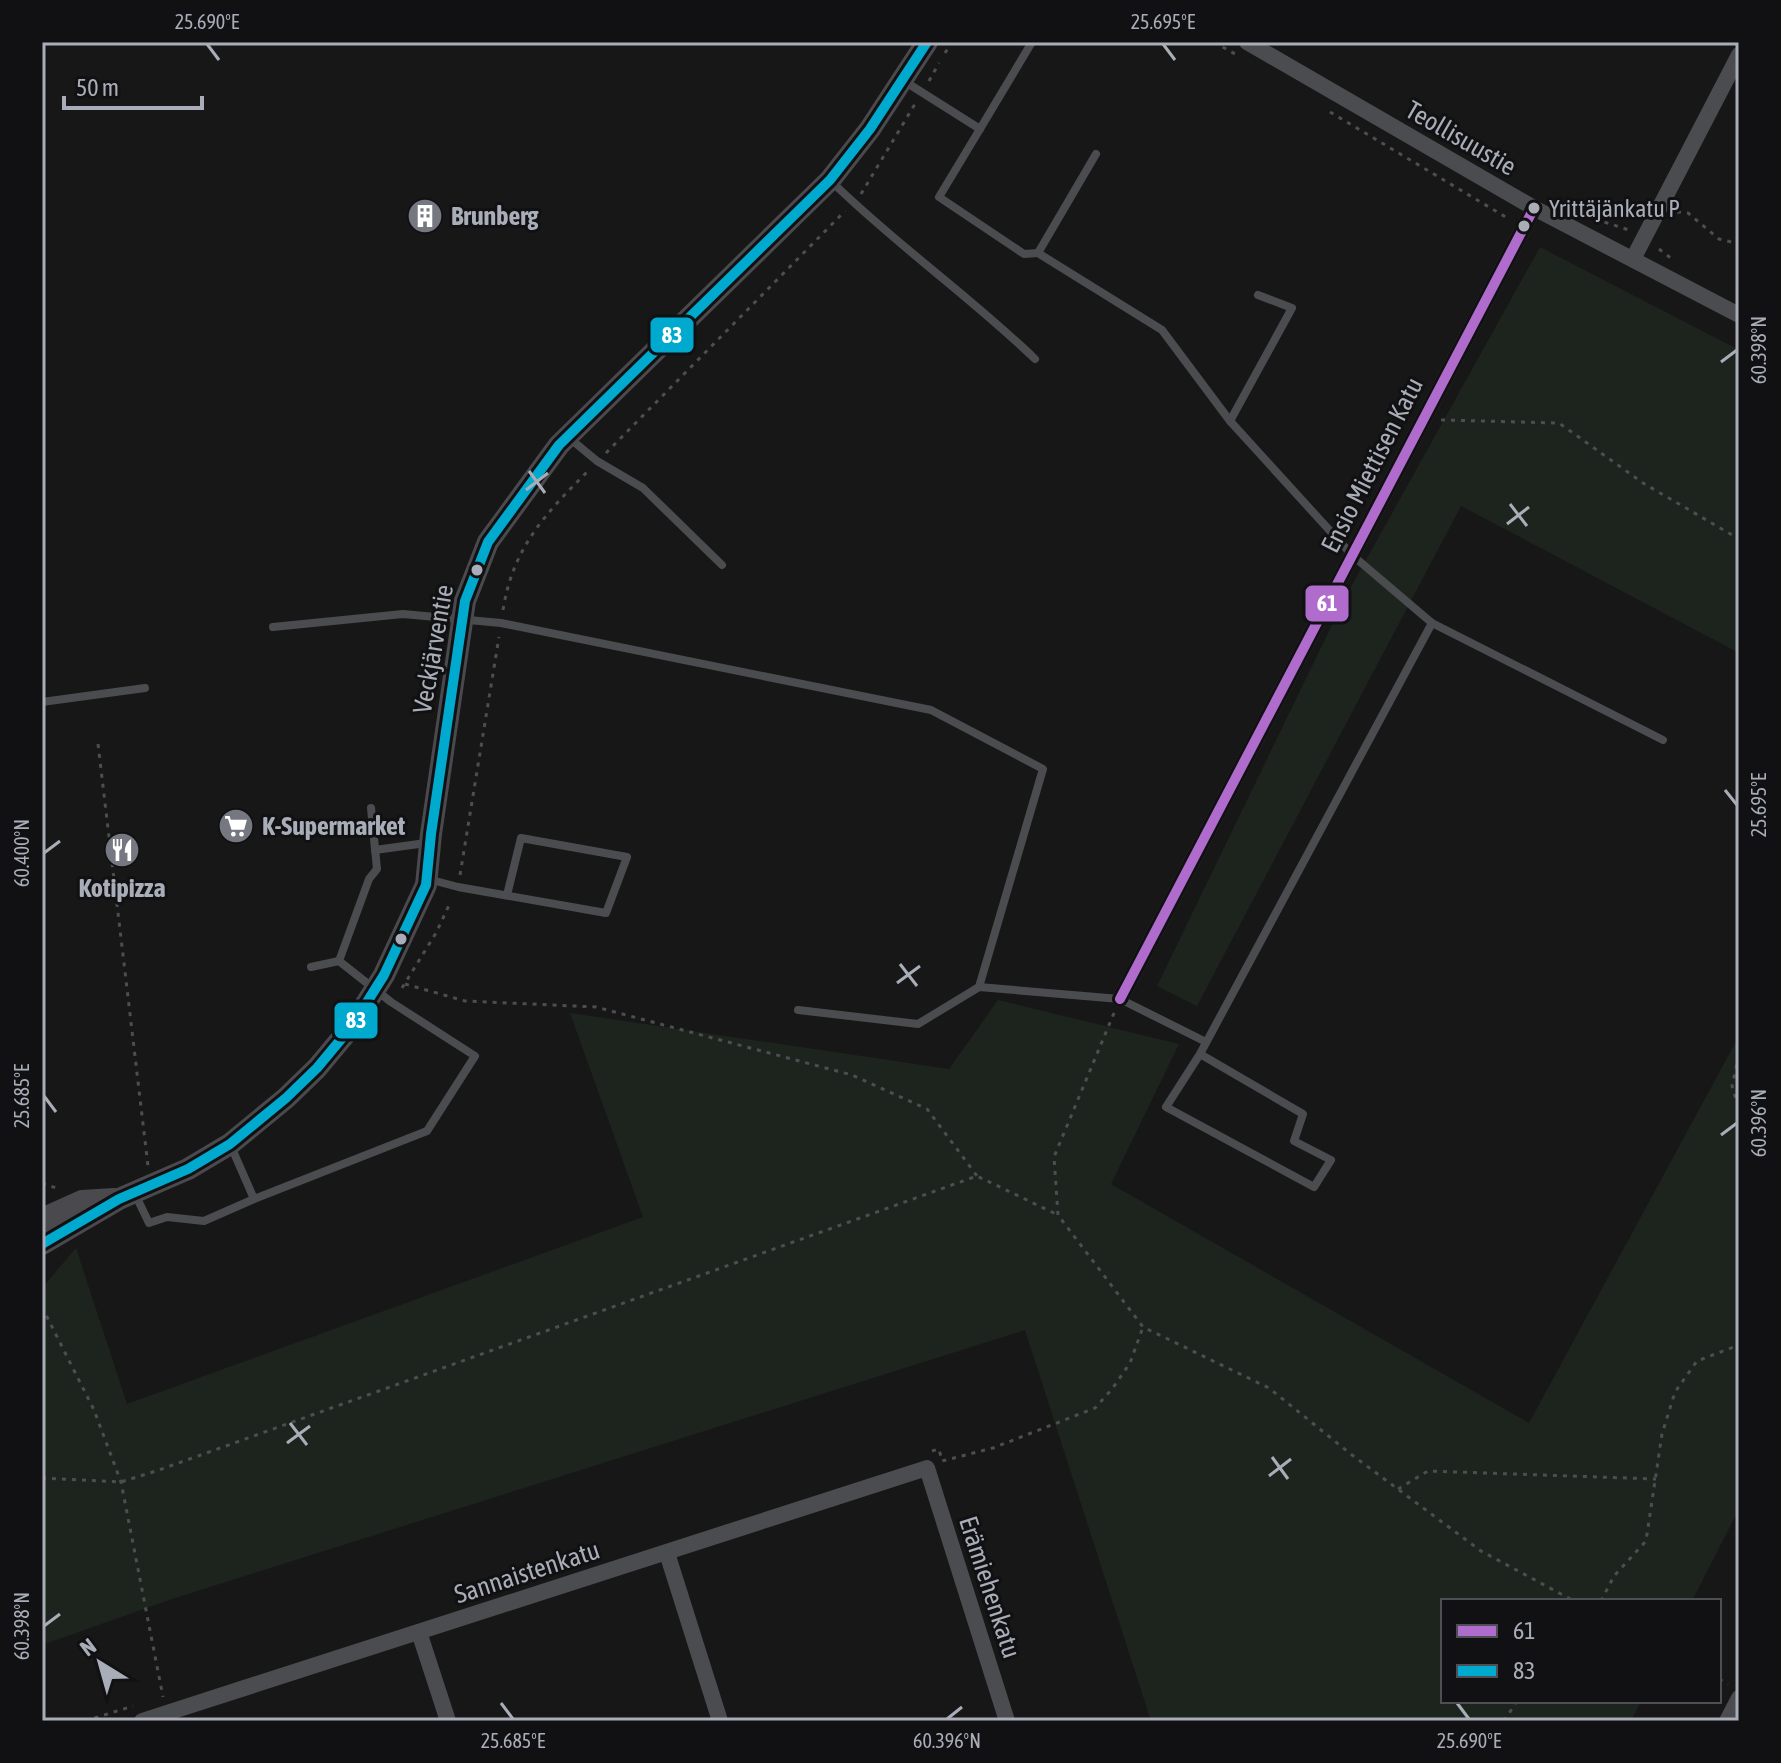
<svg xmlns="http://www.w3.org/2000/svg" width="1781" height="1763" font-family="'Asap Condensed',sans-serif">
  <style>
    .green { fill: #1d241e }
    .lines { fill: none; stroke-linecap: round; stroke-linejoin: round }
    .path { stroke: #4d4e52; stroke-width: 3; stroke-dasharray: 4 6; stroke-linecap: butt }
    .service { stroke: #4b4c50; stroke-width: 8 }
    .minor { stroke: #4b4c50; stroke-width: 16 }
    .secondary { stroke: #4a4a4e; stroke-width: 22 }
    .bus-1-casing { stroke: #111113; stroke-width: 16 }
    .bus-2-casing { stroke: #111113; stroke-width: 16 }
    .bus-1 { stroke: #b06ccc; stroke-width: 10 }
    .bus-2 { stroke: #00a9ce; stroke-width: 10 }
    .ticks { fill: none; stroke: #a8adb8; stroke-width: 3 }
    .bus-dot { fill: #a8adb8; stroke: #111113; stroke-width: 3 }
    .labels { text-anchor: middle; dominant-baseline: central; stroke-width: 6; stroke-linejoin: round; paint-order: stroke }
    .bus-label { font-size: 24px; fill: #a8adb8; stroke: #111113; text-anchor: start }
    .street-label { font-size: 26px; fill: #a8adb8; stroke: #111113 }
    .poi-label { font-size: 26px; font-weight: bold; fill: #a8adb8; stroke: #111113; text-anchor: start }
    .line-badge { stroke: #111113; stroke-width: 3 }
    .badge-label { font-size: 22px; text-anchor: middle; font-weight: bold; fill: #fff }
    .neatline { fill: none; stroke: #a8adb8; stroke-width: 3 }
    .ticks-label { font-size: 20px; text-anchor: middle; fill: #a8adb8 }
  </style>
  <rect width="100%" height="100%" fill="#171717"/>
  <g class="green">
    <path d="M1540,247L1739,350V653L1461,506L1197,1006L1157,986L1346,596Z"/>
    <path d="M998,1000L1179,1044L1111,1184L1529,1423L1739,1036V1509L1692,1601H1443V1701H1641L1631,1721H1151L1025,1330L175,1598L42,1645V1288L76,1248L127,1404L643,1217L570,1013L949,1069Z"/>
  </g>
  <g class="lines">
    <g class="path">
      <path d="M1214,42L1235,54"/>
      <path d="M945,53L952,42"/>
      <path d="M929,81L939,63"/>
      <path d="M1330,112L1509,219"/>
      <path d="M861,194L915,104"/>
      <path d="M1677,212L1688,213L1719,239L1739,244"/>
      <path d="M1595,219L1629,230"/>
      <path d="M1659,249L1672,259"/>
      <path d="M1441,420L1559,423L1643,483L1739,539"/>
      <path d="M606,453L845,211"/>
      <path d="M503,610C513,547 546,513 589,470"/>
      <path d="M98,744L148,1166"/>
      <path d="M460,875L499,637"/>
      <path d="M405,984L465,1001L596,1007L852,1075L927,1109L977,1176"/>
      <path d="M402,988L436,933L451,901"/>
      <path d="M1114,1013L1054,1157L1058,1215L1143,1327L1269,1388L1352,1455L1481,1551L1574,1601"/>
      <path d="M1739,1055L1732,1086L1739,1109"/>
      <path d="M42,1183L59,1189"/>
      <path d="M42,1307L94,1410L121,1482L163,1697"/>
      <path d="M932,1451L939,1449L942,1461L993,1448L1095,1408L1112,1389L1130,1363L1143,1327"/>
      <path d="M42,1478L121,1482L159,1470L977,1176L1058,1215"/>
      <path d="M1398,1489L1428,1471L1656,1479"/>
      <path d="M1601,1601L1614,1576L1646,1541L1662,1434L1675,1392L1697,1361L1739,1345"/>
      <path d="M1719,1679L1728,1684"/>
      <path d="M85,1721L133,1706"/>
      <path d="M1504,1721L1517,1701"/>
    </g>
    <g class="service">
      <path d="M904,81L980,129L1032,42"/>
      <path d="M980,129L939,197L1024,254L1038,253"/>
      <path d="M1096,154L1038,253L1162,330L1230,421"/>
      <path d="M831,181C895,244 970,296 1035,359"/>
      <path d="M1258,295L1292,308L1230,421L1352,555L1432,623L1663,740"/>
      <path d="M568,437L597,461L643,488L722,565"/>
      <path d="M273,627L403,614L501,623L931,710L1043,769L979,987"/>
      <path d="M42,702L145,688"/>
      <path d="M375,850L426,843"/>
      <path d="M428,879L458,887L606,913L627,857L521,838L507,895"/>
      <path d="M339,961L369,879L377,869L371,808"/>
      <path d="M798,1010L918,1024L979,987L1120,999L1206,1042"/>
      <path d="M1200,1054L1166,1107L1314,1187L1331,1160L1294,1141L1303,1114L1200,1054L1432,623"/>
      <path d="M135,1194L149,1223L167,1217L204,1221L254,1199L230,1144"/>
      <path d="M254,1199L427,1131L475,1056L391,1002L339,961L311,967"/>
    </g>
    <g class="minor">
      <path d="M1247,42L1534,208L1739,315"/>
      <path d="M1633,259L1739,55"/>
      <path d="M1120,999L1534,208"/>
      <path d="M667,1553L720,1721"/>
      <path d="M419,1632L448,1721"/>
      <path d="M142,1721L927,1468L1007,1721"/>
      <path d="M1727,1721L1739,1698"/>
    </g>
    <g class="secondary">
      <path d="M42,1219L82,1201L114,1199"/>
      <path d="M42,1244L119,1199L188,1169L230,1144L286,1098L317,1068L352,1026L384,975L426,885L431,834L465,601L488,542L559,445L830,180L870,129L927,42"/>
    </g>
    <defs>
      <path id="bus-1" d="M1120,999L1534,208"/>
      <path id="bus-2" d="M42,1244L119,1199L188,1169L230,1144L286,1098L317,1068L352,1026L384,975L426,885L431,834L465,601L488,542L559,445L830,180L870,129L927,42"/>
    </defs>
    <use href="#bus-1" class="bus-1-casing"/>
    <use href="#bus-2" class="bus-2-casing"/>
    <use href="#bus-1" class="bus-1"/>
    <use href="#bus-2" class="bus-2"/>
  </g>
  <path class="ticks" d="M207,44L219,60M1163,44L1175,60M1721,362L1737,350M529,471L545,493M526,490L548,473M1510,504L1527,526M1507,524L1529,507M1725,790L1737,805M44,853L60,841M900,964L917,986M897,983L920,966M44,1096L56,1112M1721,1135L1737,1123M290,1423L307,1445M287,1443L310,1426M1272,1457L1288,1479M1269,1476L1291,1459M44,1626L60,1614M501,1703L513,1719M1457,1703L1469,1719M947,1719L962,1707"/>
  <defs>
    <symbol id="building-disc" viewBox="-11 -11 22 22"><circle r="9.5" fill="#757880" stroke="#111113"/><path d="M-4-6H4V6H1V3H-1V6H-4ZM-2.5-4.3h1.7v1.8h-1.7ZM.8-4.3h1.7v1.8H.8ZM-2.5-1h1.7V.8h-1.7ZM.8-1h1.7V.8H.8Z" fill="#fff"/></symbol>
    <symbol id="supermarket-disc" viewBox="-11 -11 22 22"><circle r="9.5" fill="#757880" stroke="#111113"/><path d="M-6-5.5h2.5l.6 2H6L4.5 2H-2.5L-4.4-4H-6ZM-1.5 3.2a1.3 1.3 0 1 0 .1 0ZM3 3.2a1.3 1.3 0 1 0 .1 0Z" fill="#fff"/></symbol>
    <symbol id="restaurant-disc" viewBox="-11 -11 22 22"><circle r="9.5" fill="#757880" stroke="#111113"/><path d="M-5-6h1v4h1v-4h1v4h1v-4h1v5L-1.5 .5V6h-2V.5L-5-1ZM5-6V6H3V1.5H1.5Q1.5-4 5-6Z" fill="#fff"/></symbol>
  </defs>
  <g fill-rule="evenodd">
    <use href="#building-disc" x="405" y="196" width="40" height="40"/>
    <use href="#supermarket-disc" x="216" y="806" width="40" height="40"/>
    <use href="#restaurant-disc" x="102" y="830" width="40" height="40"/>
  </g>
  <g class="bus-dot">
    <circle cx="1534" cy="208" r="7"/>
    <circle cx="1524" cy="226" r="7"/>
    <circle cx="477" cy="570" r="7"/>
    <circle cx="401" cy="939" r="7"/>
  </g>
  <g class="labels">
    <g class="bus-label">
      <text x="1549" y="208">Yrittäjänkatu P</text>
    </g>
    <g class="street-label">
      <text transform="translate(1461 138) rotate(30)">Teollisuustie</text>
      <text transform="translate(1372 465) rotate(-63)">Ensio Miettisen Katu</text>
      <text transform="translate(433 649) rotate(-80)">Veckjärventie</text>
      <text transform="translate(527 1572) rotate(-18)">Sannaistenkatu</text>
      <text transform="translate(990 1587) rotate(72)">Erämiehenkatu</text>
    </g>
    <g class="poi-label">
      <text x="451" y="216">Brunberg</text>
      <text x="262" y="826">K-Supermarket</text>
      <text x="122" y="888" text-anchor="middle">Kotipizza</text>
    </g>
  </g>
  <g class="line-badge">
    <rect x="649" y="316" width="46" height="38" rx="8" fill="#00a9ce"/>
    <rect x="1304" y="584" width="46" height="39" rx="8" fill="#b06ccc"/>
    <rect x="333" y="1001" width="46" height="39" rx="8" fill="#00a9ce"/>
  </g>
  <g class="badge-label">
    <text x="672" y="343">83</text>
    <text x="1327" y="611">61</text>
    <text x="356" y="1028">83</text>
  </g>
  <rect width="1781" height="1763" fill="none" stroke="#111113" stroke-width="88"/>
  <rect x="1441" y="1599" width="280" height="104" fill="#111113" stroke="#4d4f55" stroke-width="2"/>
  <rect x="1457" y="1625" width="40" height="12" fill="#b06ccc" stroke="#4d4f55" stroke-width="2"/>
  <text x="1513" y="1639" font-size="24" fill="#a8adb8">61</text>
  <rect x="1457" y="1665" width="40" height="12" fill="#00a9ce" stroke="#4d4f55" stroke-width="2"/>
  <text x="1513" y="1679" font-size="24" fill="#a8adb8">83</text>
  <g transform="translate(100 1663) rotate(323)" stroke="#111113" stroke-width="6" paint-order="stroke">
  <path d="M0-6L14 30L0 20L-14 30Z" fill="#a8adb8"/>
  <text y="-12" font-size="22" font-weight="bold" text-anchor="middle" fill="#a8adb8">N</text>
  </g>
  <path d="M64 96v12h138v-12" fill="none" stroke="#a8adb8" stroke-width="4"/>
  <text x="76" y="96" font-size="24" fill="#a8adb8" stroke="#111113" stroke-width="6" paint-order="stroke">50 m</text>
  <rect x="44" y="44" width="1693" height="1675" class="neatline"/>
  <g class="ticks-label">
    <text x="207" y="29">25.690°E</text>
    <text x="1163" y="29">25.695°E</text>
    <text transform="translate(1759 350) rotate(-90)" y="7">60.398°N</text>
    <text transform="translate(1759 805) rotate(-90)" y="7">25.695°E</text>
    <text transform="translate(22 853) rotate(-90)" y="7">60.400°N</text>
    <text transform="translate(22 1096) rotate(-90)" y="7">25.685°E</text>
    <text transform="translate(1759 1123) rotate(-90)" y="7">60.396°N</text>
    <text transform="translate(22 1626) rotate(-90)" y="7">60.398°N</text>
    <text x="513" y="1748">25.685°E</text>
    <text x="947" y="1748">60.396°N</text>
    <text x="1469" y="1748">25.690°E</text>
  </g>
</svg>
